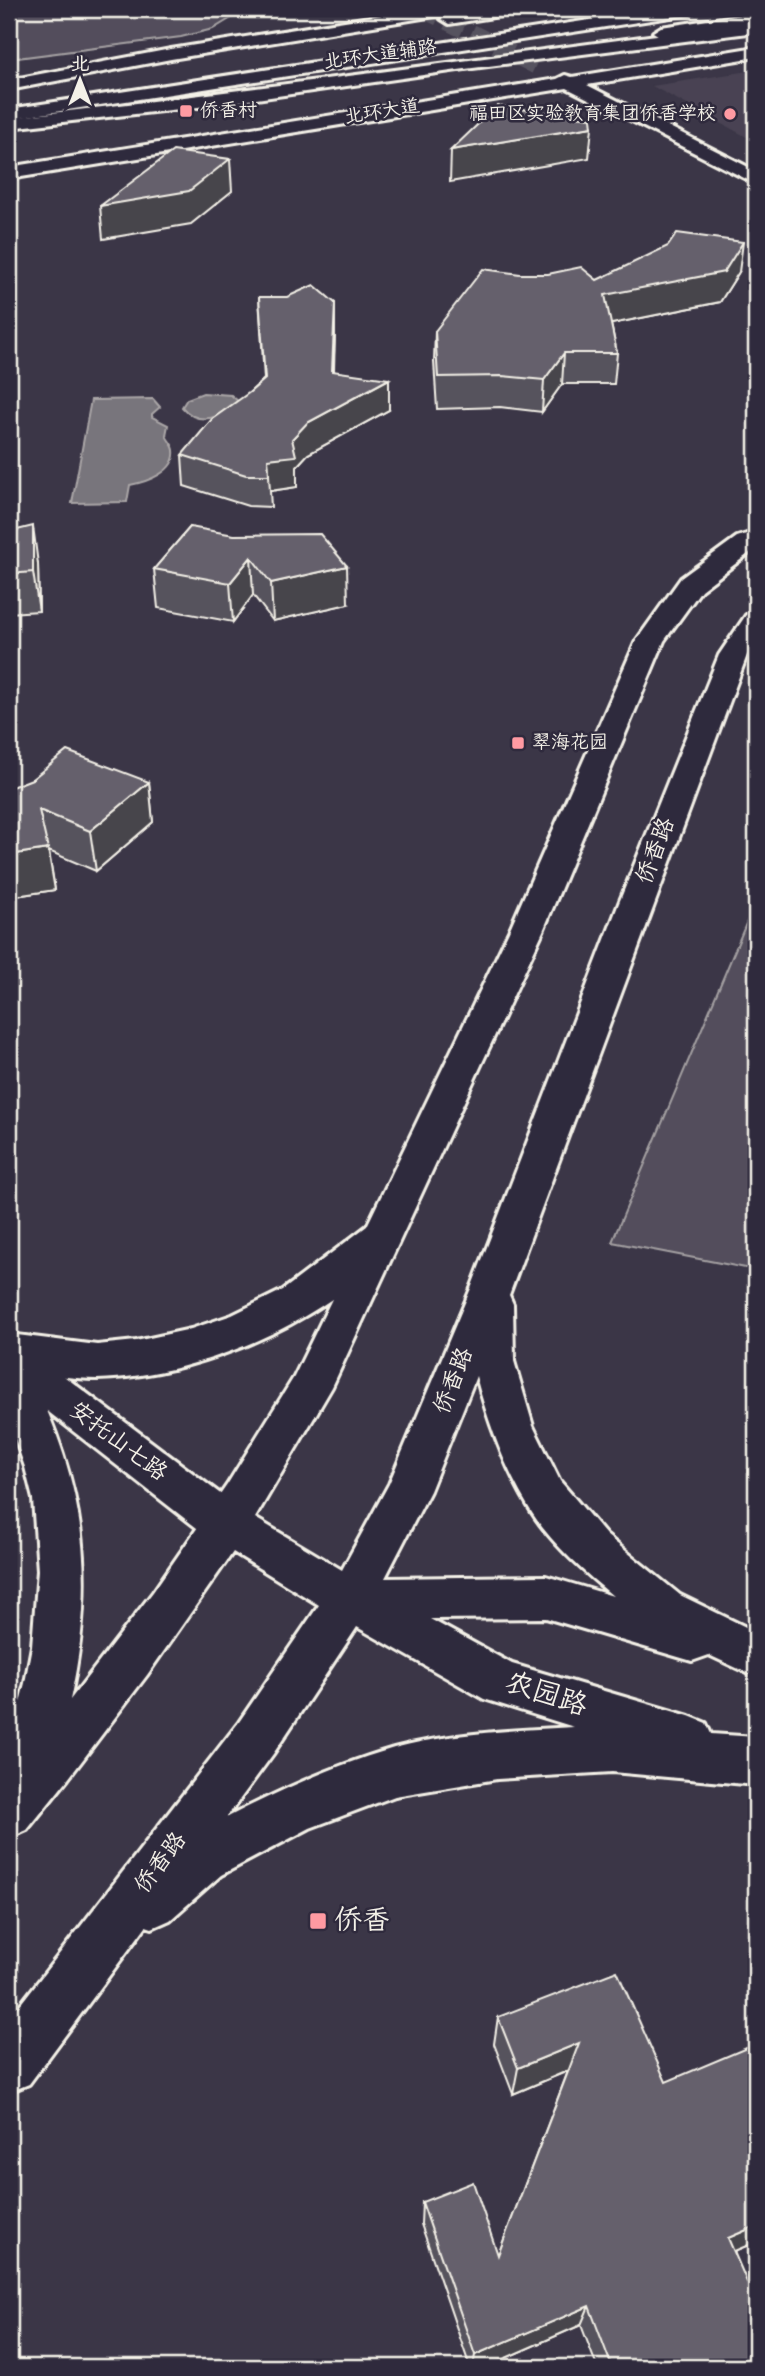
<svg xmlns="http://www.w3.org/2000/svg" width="765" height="2376" font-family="Kalam,'LXGW WenKai TC',sans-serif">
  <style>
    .built { fill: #484352 }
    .green { fill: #534e5c; stroke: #a4a0a2; stroke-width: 2 }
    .water { fill: #78747b; stroke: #aaa6a7; stroke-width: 2 }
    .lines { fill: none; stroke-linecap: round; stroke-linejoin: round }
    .minor-tunnel { stroke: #57525f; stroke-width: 18; stroke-dasharray: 18 9; stroke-linecap: butt }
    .minor-casing { stroke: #f4f1e8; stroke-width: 6 }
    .major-casing { stroke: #f4f1e8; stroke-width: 6 }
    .highway-casing { stroke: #f4f1e8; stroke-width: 6 }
    .minor { fill: #2f2a3d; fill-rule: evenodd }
    .major { fill: #2f2a3d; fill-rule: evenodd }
    .highway { fill: #2f2a3d; fill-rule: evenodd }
    .wall { fill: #57535d; stroke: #f4f1e8; stroke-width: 2 }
    .shaded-wall { fill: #47444c; stroke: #f4f1e8; stroke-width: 2 }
    .building { fill: #65616c; stroke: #f4f1e8; stroke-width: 2 }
    .poi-dot { fill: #ff9aa2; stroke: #2f2a3d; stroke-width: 2.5 }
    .labels { text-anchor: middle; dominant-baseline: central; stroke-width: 5; stroke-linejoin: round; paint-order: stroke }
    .far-street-label { font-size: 19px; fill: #f4f1e8; stroke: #2f2a3d }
    .far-poi-label { font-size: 19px; fill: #f4f1e8; stroke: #2f2a3d; text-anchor: start }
    .street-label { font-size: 23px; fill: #f4f1e8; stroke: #2f2a3d }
    .near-street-label { font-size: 28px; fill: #f4f1e8; stroke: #2f2a3d }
    .near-poi-label { font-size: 28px; fill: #f4f1e8; stroke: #2f2a3d; text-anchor: start }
  </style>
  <rect width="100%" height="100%" fill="#3b3647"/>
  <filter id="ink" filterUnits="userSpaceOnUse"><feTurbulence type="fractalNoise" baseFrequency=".0143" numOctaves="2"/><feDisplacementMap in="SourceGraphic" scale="14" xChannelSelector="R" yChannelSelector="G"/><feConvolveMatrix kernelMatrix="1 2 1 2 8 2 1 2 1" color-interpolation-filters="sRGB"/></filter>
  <g filter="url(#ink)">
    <path class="built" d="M756,70V142L652,86Z"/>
    <g class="green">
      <path d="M9,9H246L213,29L181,37L9,59Z"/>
      <path d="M756,900V1270L612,1242Z"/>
    </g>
    <g class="water">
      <path d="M203,393L231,395L240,403C222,415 200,429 182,407L187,399Z"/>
      <path d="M153,399L160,407L152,414V417L168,425L166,435C168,441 173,444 174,450C177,472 146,482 130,485L127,502L72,503L91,400Z"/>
    </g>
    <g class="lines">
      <path class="minor-tunnel" d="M423,9L543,69"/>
      <defs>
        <g id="minor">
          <path d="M756,47V57L587,85L756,171V184L567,88L9,179V167L557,79L565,75L572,77Z"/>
          <path d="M9,1341L24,1346L243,1511L249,1525L243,1539L227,1545L211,1539L9,1381Z"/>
        </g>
        <g id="major">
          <path d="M419,9H455L447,14L171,59L9,90V80L171,49Z"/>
          <path d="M756,22V32L465,69L207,106L9,128V118C259,90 507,54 756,22Z"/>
          <path d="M756,531V548L701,590L664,641L543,931L332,1387L255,1518L342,1570L389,1484L472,1286L619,903L719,655L746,615L756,613V641L747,655L509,1295L513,1304L514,1361L533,1426L560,1481L606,1535L680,1595L756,1632V1677L709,1655L692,1661L546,1618L430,1619L512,1664L689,1716L706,1723L711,1734L756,1737V1785L612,1772L497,1779L395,1796L310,1828L221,1875L170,1920L152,1928L146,1926L29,2084L9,2092V2019L239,1722L319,1605L233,1552L147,1675L68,1779L27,1830L9,1838V1745L25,1683L32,1646L38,1570L33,1499L25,1467L9,1421V1334L97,1345L136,1341L191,1329L232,1315L283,1290L367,1226L509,931L636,641L681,578L737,537ZM332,1299L294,1377L227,1485L153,1592L70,1700C97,1575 85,1485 29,1371C51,1375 74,1379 97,1379C178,1377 266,1344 332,1299ZM476,1376C488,1421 504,1466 528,1506C548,1541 582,1570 613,1596L546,1576L385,1578L430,1491ZM357,1627L484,1699L574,1727C517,1730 449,1733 394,1748C336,1765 280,1790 226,1818L273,1754Z"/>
        </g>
        <g id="highway">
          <path d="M484,9H520L512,14L449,24L441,19L449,14Z"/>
          <path d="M661,9H698L690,14L9,119V109Z"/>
          <path d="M756,13V23L661,37L653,32L661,27Z"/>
        </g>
      </defs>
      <use href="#minor" class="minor-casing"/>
      <use href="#major" class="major-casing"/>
      <use href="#highway" class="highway-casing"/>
      <use href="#minor" class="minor"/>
      <use href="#major" class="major"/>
      <use href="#highway" class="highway"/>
    </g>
    <g class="wall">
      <path d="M739,272L720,302L611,324L617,353L614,384H562L542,412L500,407L437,409L434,362L435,331L520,274L597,280Z"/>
      <path d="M259,297L335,303V332L334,371L389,410L308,454L297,466V487L270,491L271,507L248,506L184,486L182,455L264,379Z"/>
      <path d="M190,527L348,604L273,621L253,595L233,622L158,608L154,569Z"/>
      <path d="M9,532L38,564L39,611L9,613Z"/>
      <path d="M149,782L153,822L96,871L49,851L55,890L9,897V788Z"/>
      <path d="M498,2017L666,2082L756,2242L734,2251L756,2367H597L581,2325L485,2367H470L421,2224L422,2202L498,2255L568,2071L513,2094L494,2044Z"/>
    </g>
    <g class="shaded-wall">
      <path d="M592,127L589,158L450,182L451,150Z"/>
      <path d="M230,159L232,191L191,224L103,239L100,206Z"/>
      <path d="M743,242L739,272L720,302L602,326L605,295Z"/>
      <path d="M335,303V332L332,401V371Z"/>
      <path d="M564,353L562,384L542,412L544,380Z"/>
      <path d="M389,379V410L308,454L297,466V487L270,491L268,459L292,439L307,423Z"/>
      <path d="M33,526L38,564L39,611L33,572Z"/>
      <path d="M251,557L253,595L233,622L230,583Z"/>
      <path d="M347,566L348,604L273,621L271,583Z"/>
      <path d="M149,782L153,822L96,871L90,831Z"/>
      <path d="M48,849L55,890L9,897V855Z"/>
      <path d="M579,2043L572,2069L513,2094L518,2068Z"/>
      <path d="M756,2226V2242L715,2259L728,2238Z"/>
      <path d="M589,2306L581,2325L485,2367H473L475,2355Z"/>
    </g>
    <g class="building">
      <path d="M497,106L591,118L592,127L451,150Z"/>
      <path d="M173,151L230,159L189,191L100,206Z"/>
      <path d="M677,233L743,242L724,272L605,295L617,353H564L544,380L502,376L438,377L435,331L483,269L520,274H548L581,267L597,280L668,246Z"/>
      <path d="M314,285L335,303L332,371L389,379L307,423L292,439L296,456L268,459L269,475H246L182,455L212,419L250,392L265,379L259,297H287Z"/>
      <path d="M33,526V572L9,574V532Z"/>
      <path d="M190,527L234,535L320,534L347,566L271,583L251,557L230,583L154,569Z"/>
      <path d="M67,751L149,782L90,831L39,810L48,849L9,855V788L32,779Z"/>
      <path d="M617,1971L666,2082L756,2044V2226L728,2238L756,2303V2367H612L589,2306L475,2355L422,2202L473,2182L498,2255L579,2043L518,2068L498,2017Z"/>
    </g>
  </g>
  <g class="poi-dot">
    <rect x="179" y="104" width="14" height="14" rx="3.5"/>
    <circle cx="730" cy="114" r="7"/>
    <rect x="511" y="736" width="14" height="14" rx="3.5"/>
    <rect x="309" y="1912" width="18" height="18" rx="3.5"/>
  </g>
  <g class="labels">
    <g class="far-street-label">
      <text transform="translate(380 55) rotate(-8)">北环大道辅路</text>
      <text transform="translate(382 112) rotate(-9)">北环大道</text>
    </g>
    <g class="far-poi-label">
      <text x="200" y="111">侨香村</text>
      <text x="716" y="114" text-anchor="end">福田区实验教育集团侨香学校</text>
      <text x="532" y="743">翠海花园</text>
    </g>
    <g class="street-label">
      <text transform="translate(656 851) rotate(-69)">侨香路</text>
      <text transform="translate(454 1381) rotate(-68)">侨香路</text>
      <text transform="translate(118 1442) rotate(37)">安托山七路</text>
      <text transform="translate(161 1863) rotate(-53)">侨香路</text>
    </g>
    <g class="near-street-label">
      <text transform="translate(546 1695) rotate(18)">农园路</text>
    </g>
    <g class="near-poi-label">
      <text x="334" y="1921">侨香</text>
    </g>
  </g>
  <rect width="765" height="2376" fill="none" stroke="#2f2a3d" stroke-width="35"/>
  <rect x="18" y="18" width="730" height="2341" fill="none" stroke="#f4f1e8" stroke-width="2.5" filter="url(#ink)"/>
  <g transform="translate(80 80)" stroke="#2f2a3d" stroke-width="5" paint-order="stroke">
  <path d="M0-5L12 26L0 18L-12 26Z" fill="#f4f1e8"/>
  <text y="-10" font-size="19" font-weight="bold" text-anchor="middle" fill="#f4f1e8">北</text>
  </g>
</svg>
